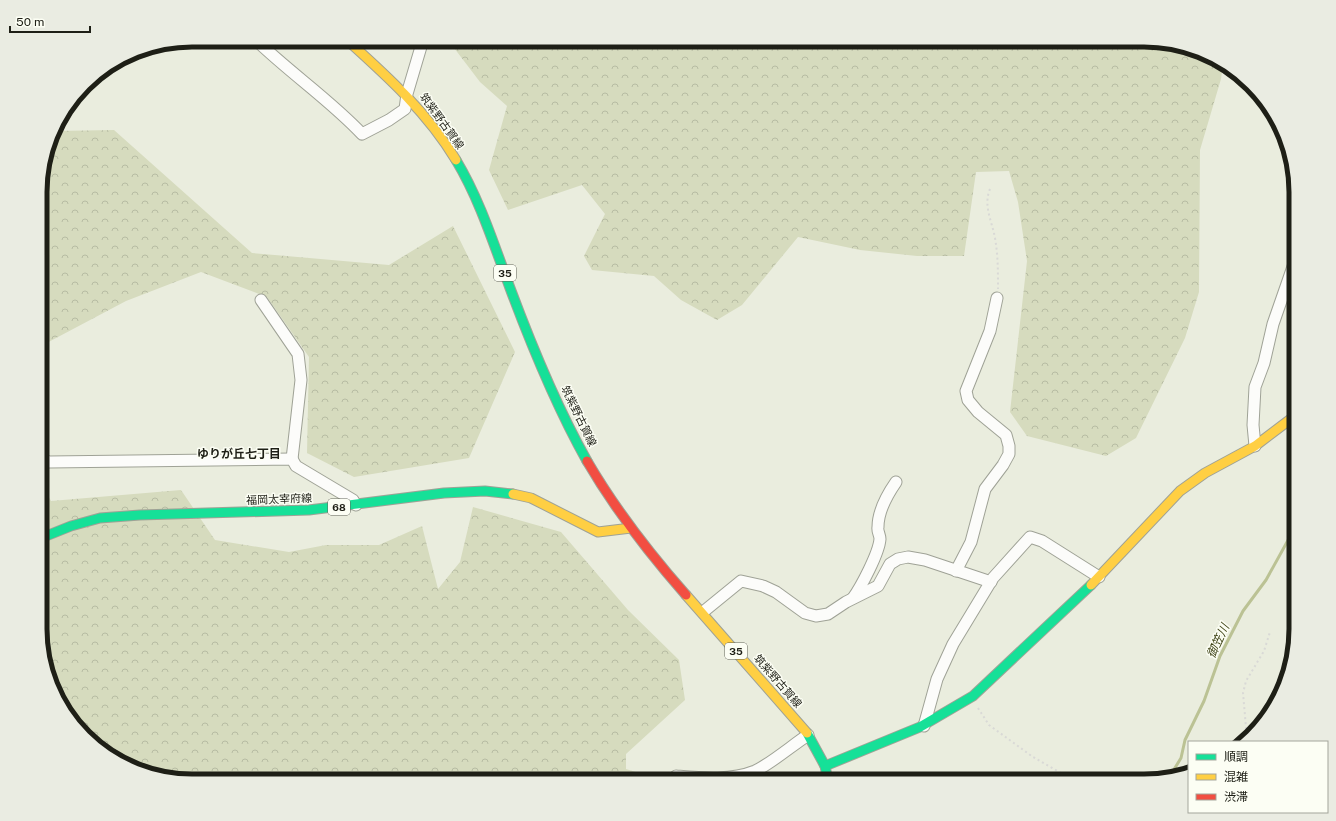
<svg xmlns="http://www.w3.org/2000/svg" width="1336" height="821" font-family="'Public Sans','Noto Sans JP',sans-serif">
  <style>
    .forest { fill: url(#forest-crowns) }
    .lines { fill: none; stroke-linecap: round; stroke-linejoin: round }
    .stream { stroke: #bbc294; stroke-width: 3 }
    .street-casing { stroke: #9fa296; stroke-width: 13 }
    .fast-casing { stroke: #9fa296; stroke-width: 11 }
    .slow-casing { stroke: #9fa296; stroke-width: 11 }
    .jam-casing { stroke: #9fa296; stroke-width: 11 }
    .path { stroke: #d9d9d6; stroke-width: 2; stroke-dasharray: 2 3; stroke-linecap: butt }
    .street { stroke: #fcfcfa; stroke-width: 11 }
    .fast { stroke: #16e098; stroke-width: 9 }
    .slow { stroke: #ffcf43; stroke-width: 9 }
    .jam { stroke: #f24e42; stroke-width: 9 }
    .labels { text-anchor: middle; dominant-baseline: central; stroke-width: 3; stroke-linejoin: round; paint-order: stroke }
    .shield { fill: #fcfef4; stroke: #616259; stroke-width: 1 }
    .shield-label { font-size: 10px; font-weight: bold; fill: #1e1f16 }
    .street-label { font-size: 11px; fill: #1e1f16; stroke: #fcfef4 }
    .neighbourhood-label { font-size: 12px; font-weight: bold; fill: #1e1f16; stroke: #fcfef4 }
    .water-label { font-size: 12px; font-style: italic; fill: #3e4316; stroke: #fcfef4 }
    .rim { fill: none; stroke: #1e1f16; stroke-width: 5 }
  </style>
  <defs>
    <pattern id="forest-crowns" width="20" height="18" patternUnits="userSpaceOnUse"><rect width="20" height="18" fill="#d6dbbe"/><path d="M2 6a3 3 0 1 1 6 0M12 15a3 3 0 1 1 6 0" fill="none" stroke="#b7bca3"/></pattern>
  </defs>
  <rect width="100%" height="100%" fill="#eaedde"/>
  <g class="forest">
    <path d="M448,40H1144L1183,45L1223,63L1221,79L1200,150L1199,292L1185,338L1136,438L1106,456L1027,436L1010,412L1027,261L1018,202L1009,171L976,172L964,256H917L860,250L798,237L742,305L717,320L681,300L654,276L592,270L584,256L605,214L582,185L508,210L489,170L507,106L480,82Z"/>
    <path d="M114,130L252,253L389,265L453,226L515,352L469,458L354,477L307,453L309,357L267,297L201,272L126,301L41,346V173L54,131Z"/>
    <path d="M41,482L51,501L181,490L215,540L289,552L326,545H379L422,526L438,589L460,562L473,507L561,532L628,610L679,660L685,700L626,754V769L664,781H192L153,776L116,760L66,713L41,648Z"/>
  </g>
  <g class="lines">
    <g class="stream">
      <path d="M1296,302L1290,314L1296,340"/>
      <path d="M1170,776L1181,758L1185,740L1204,701L1220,656L1243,611L1266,580L1292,533L1296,521"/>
    </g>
    <defs>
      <g id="street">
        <path d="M256,40C290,73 330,100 362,134L389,120L405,109L407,94L423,40"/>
        <path d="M261,300L298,354L301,380L292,459"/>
        <path d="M1255,446L1253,425L1255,387L1264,363L1273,324L1296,258"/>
        <path d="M41,459L49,462L292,459L296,466L353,500L356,505"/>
        <path d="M956,571L971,542L985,489L1003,465L1009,454V446L1006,435L978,412L968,400L966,391L990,331L997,298"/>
        <path d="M853,598C861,587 879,553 880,539C880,535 877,531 878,527C878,511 887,495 896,482"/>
        <path d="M703,612L741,581L763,586L776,592L805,613L816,616L828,614L846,602L878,586L890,564L898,559L908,557L925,560L991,582"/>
        <path d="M924,726L937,679L953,644L993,578L1030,537L1042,541L1099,577"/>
        <path d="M676,776C701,778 730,781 755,771C769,765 794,744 808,735"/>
      </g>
      <g id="fast">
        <path d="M456,160C480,200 494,245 510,288C532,347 556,406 587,461"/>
        <path d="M41,538L71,526L100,518L140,515L309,510L444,493L485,491L513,494"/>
        <path d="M807,733L825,766L828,781"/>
        <path d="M825,766L920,727L973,696L1091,585"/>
      </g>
      <g id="slow">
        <path d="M347,40C387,76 428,113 456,160"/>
        <path d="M513,494L531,498L598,532L631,528"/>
        <path d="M1091,585L1180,491L1205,473L1255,446L1296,415"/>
        <path d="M686,595L807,733"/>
      </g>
      <path id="jam" d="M587,461C615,509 649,553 686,595"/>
    </defs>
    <use href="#street" class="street-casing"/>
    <use href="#fast" class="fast-casing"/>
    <use href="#slow" class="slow-casing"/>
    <use href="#jam" class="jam-casing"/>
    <g class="path">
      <path d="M990,189C983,206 992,221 995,238C998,255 998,271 998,289"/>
      <path d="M978,708L989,725L1033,757L1068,777"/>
      <path d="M1247,739L1243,693L1246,681L1264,651L1270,632"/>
    </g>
    <use href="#street" class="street"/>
    <use href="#fast" class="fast"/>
    <use href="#slow" class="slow"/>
    <use href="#jam" class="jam"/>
  </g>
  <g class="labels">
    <g class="shield">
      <rect x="494" y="265" width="22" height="16" rx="3"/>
      <rect x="328" y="499" width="22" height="16" rx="3"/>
      <rect x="725" y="643" width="22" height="16" rx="3"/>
    </g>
    <g class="shield-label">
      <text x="505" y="273">35</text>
      <text x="339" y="507">68</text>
      <text x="736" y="651">35</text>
    </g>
    <g class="street-label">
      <text transform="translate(442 121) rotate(54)">筑紫野古賀線</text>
      <text transform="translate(579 416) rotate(64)">筑紫野古賀線</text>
      <text transform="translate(279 499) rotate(-2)">福岡太宰府線</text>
      <text transform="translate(778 681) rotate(49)">筑紫野古賀線</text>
    </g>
    <g class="neighbourhood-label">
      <text x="239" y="454">ゆりが丘七丁目</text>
    </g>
    <g class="water-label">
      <text transform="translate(1218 641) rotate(-65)">御笠川</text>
    </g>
  </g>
  <path d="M0 0H1336V821H0ZM192 47H1144A145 145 0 0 1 1289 192V629A145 145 0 0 1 1144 774H192A145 145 0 0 1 47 629V192A145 145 0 0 1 192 47Z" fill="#eaece2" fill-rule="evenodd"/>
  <path class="rim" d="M192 47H1144A145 145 0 0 1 1289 192V629A145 145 0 0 1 1144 774H192A145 145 0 0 1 47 629V192A145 145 0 0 1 192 47Z"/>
  <rect x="1188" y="741" width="140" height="72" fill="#fcfef4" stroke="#a3a59b"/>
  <rect x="1196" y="754" width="20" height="6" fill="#16e098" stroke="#a3a59b"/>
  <text x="1224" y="761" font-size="12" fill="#1e1f16">順調</text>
  <rect x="1196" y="774" width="20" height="6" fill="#ffcf43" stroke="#a3a59b"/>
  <text x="1224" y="781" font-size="12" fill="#1e1f16">混雑</text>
  <rect x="1196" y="794" width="20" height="6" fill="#f24e42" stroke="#a3a59b"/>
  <text x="1224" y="801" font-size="12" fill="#1e1f16">渋滞</text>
  <path d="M10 26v6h80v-6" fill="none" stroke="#1e1f16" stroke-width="2"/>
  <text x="16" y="26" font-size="12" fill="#1e1f16" stroke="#fcfef4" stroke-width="3" paint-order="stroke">50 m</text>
</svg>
